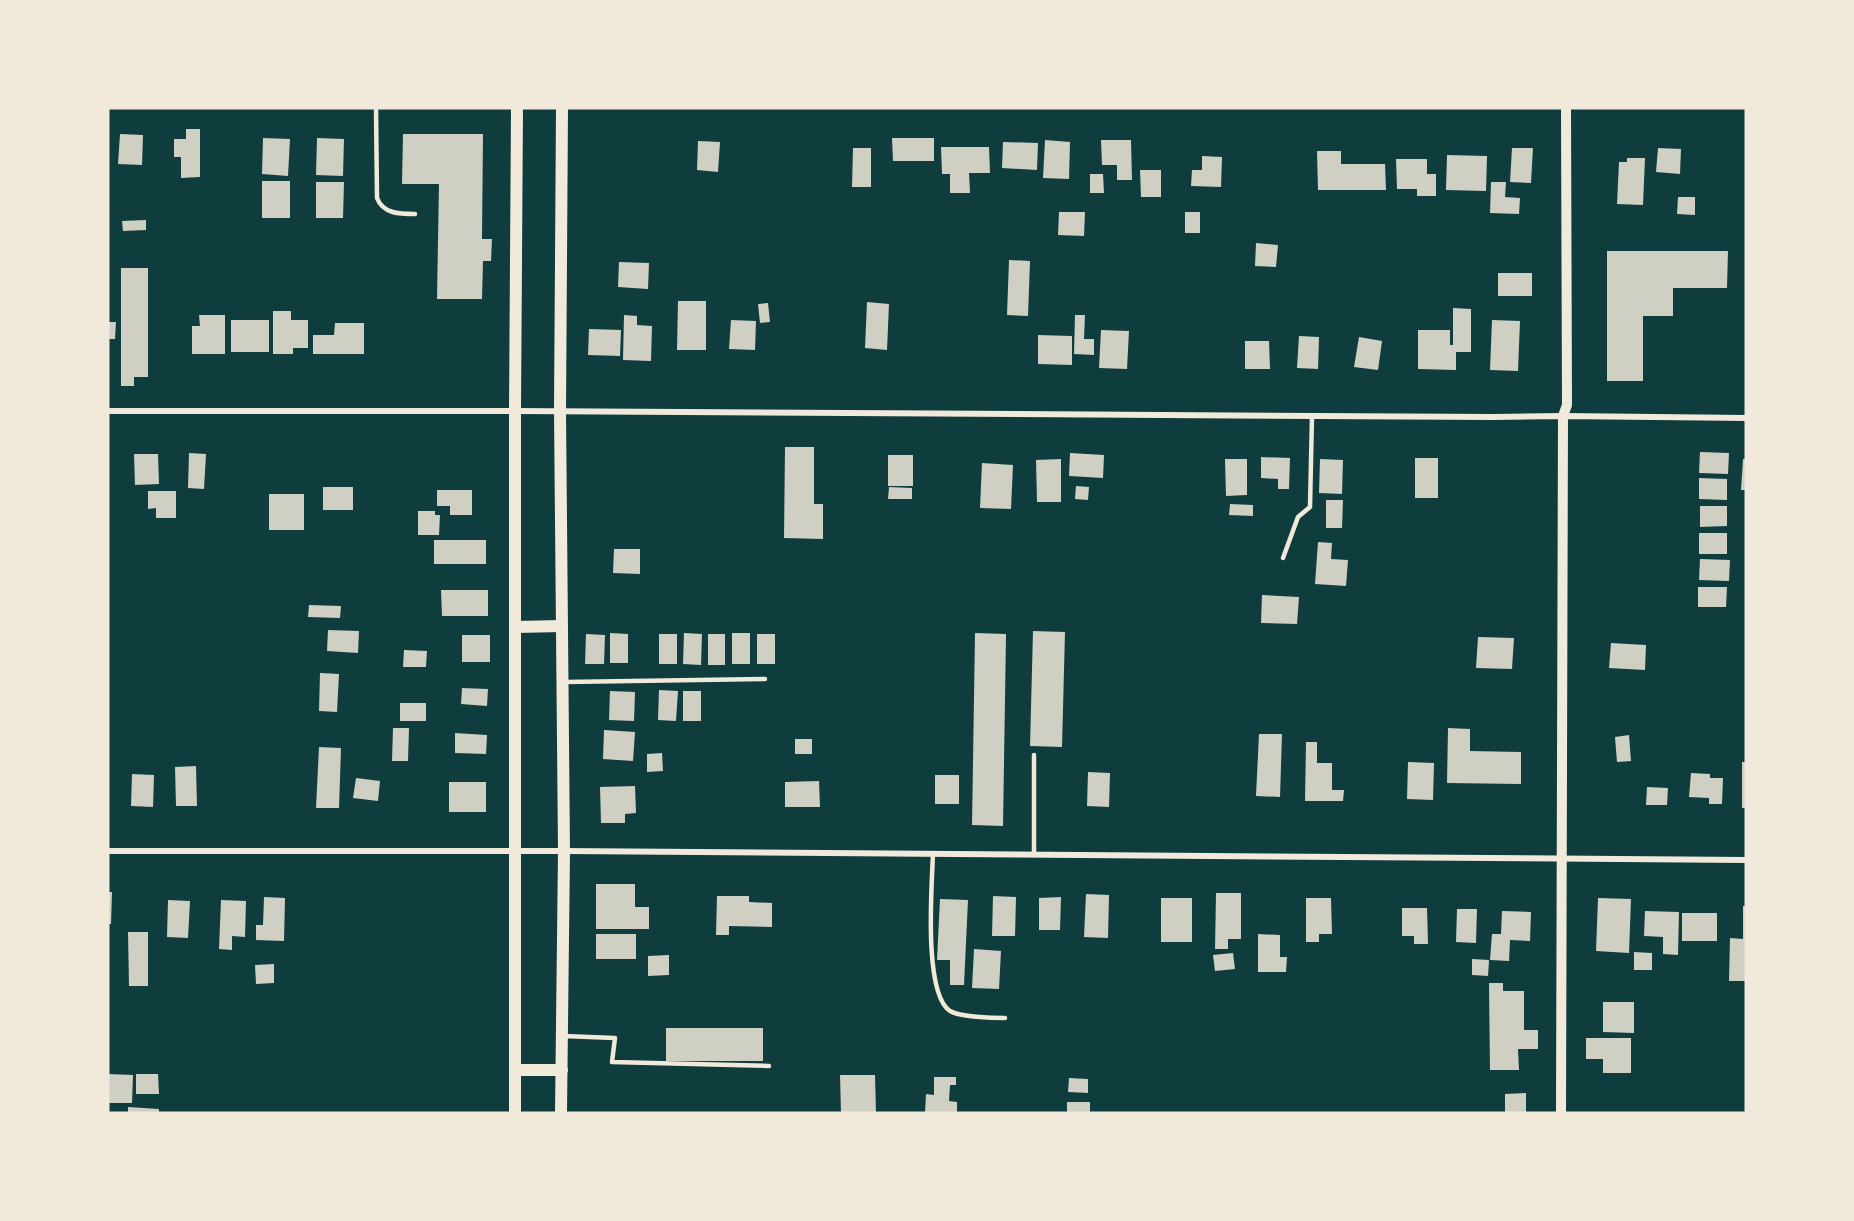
<svg xmlns="http://www.w3.org/2000/svg" width="1854" height="1221" font-family="Lato,sans-serif">
  <style>
    .building { fill: #cfcfc3 }
    .lines { fill: none; stroke-linecap: round; stroke-linejoin: round }
    .service { stroke: #f1e9da; stroke-width: 4.5 }
    .minor { stroke: #f1e9da; stroke-width: 6 }
    .tertiary { stroke: #f1e9da; stroke-width: 10 }
    .secondary { stroke: #f1e9da; stroke-width: 12 }
  </style>
  <rect width="100%" height="100%" fill="#0f3d3e"/>
  <g class="building">
    <path d="M186,129H200V177L181,178V157H174V139H186Z"/>
    <path d="M120,134L143,135L142,165L118,164Z"/>
    <path d="M403,134H483L482,239H492L491,261H483L482,299H437L439,184H402Z"/>
    <path d="M263,138L290,139L288,176L262,174Z"/>
    <path d="M317,138L344,139L343,176L316,175Z"/>
    <path d="M892,138H934V161H893Z"/>
    <path d="M1045,140L1070,142L1069,179L1043,178Z"/>
    <path d="M1101,140H1131L1132,180H1117V165H1102Z"/>
    <path d="M698,141L720,142L718,172L697,170Z"/>
    <path d="M1003,142L1038,143L1037,170L1002,168Z"/>
    <path d="M941,147H989L990,173H969L970,193H950V174H942Z"/>
    <path d="M853,148H871V187H852Z"/>
    <path d="M1512,148H1533L1531,183L1510,182Z"/>
    <path d="M1658,148L1681,149L1680,174L1656,172Z"/>
    <path d="M1317,151H1341V164H1385L1386,190H1318Z"/>
    <path d="M1447,155L1487,156L1486,191L1446,190Z"/>
    <path d="M1202,156L1222,157L1221,187L1191,186L1192,170H1202Z"/>
    <path d="M1627,158H1645L1643,205L1617,204L1619,162H1627Z"/>
    <path d="M1396,159H1427V174H1436V196H1417V189H1397Z"/>
    <path d="M1140,170H1161V197H1141Z"/>
    <path d="M1090,174H1103L1104,193H1090Z"/>
    <rect x="262" y="181" width="28" height="37"/>
    <path d="M316,182H344L343,218H316Z"/>
    <path d="M1491,182H1506L1505,197L1520,198L1519,214L1490,213Z"/>
    <path d="M1678,197H1695V215L1677,214Z"/>
    <path d="M1059,212H1085L1084,236L1058,235Z"/>
    <rect x="1185" y="212" width="15" height="21"/>
    <path d="M146,220V230L123,231L122,221Z"/>
    <path d="M1256,243L1278,245L1276,267L1255,266Z"/>
    <path d="M1607,251H1728L1727,288H1673V316H1643V381H1607Z"/>
    <path d="M1009,260L1030,261L1028,316L1007,315Z"/>
    <path d="M619,262L649,263L648,289L618,287Z"/>
    <path d="M121,268H148V377H134V386H121Z"/>
    <rect x="1498" y="273" width="34" height="23"/>
    <path d="M678,301H706V350H677Z"/>
    <path d="M867,302L889,304L887,350L865,348Z"/>
    <path d="M768,303L770,322L760,323L758,304Z"/>
    <path d="M1453,308L1471,309V352H1456V370L1418,369V330H1450V345H1453Z"/>
    <path d="M273,311H291V320H308V348H293V354H273Z"/>
    <path d="M199,315H225V354H192V326H200Z"/>
    <path d="M624,315L637,316V325L652,326L651,361L623,360Z"/>
    <path d="M1075,315H1085L1084,339H1094V355L1074,354Z"/>
    <rect x="231" y="320" width="38" height="32"/>
    <path d="M731,320L756,321L755,350L729,349Z"/>
    <path d="M1492,320L1520,321L1518,371L1490,370Z"/>
    <path d="M108,322H116L115,339H108Z"/>
    <path d="M335,323H364V354H313V335H334Z"/>
    <path d="M589,329L621,330L620,356L588,355Z"/>
    <path d="M1101,330L1129,331L1127,369L1099,368Z"/>
    <path d="M1038,335L1072,336V365L1038,364Z"/>
    <path d="M1299,336L1319,337L1318,369L1297,368Z"/>
    <path d="M1359,337L1382,341L1378,370L1354,367Z"/>
    <path d="M1245,341H1269L1270,369H1245Z"/>
    <path d="M785,447H814V504H823V539L784,538Z"/>
    <path d="M1700,452L1729,453L1728,474L1699,473Z"/>
    <path d="M189,453L206,454L204,489L188,488Z"/>
    <path d="M1070,453L1104,455L1103,478L1069,476Z"/>
    <path d="M134,454H158L159,484L135,485Z"/>
    <rect x="888" y="455" width="25" height="31"/>
    <path d="M1261,457L1290,458L1289,489H1278V479L1261,478Z"/>
    <rect x="1415" y="458" width="23" height="40"/>
    <path d="M1061,459V502H1037L1036,460Z"/>
    <path d="M1225,459H1247V495L1226,496Z"/>
    <path d="M1320,459L1343,460L1342,494L1319,493Z"/>
    <path d="M1743,459H1746V490H1741Z"/>
    <path d="M982,463L1013,465L1011,509L980,508Z"/>
    <path d="M1699,478L1727,479V500L1699,499Z"/>
    <path d="M1076,486L1089,487L1088,500L1075,499Z"/>
    <rect x="323" y="487" width="30" height="23"/>
    <path d="M889,487L912,488V499H888Z"/>
    <path d="M437,490H472V515H450V506H437Z"/>
    <path d="M148,491H176V518H156V508L148,509Z"/>
    <rect x="269" y="494" width="35" height="36"/>
    <path d="M1326,500H1343L1342,528H1326Z"/>
    <path d="M1230,504L1253,505V516L1229,515Z"/>
    <path d="M1700,506H1727V526L1700,527Z"/>
    <path d="M418,511H435V515H440L439,535H418Z"/>
    <rect x="1699" y="533" width="28" height="21"/>
    <rect x="434" y="540" width="52" height="24"/>
    <path d="M1318,542L1332,543L1331,559L1348,560L1346,586L1315,584Z"/>
    <path d="M614,549H640V574L613,573Z"/>
    <path d="M1700,559L1730,560L1729,581L1699,580Z"/>
    <path d="M1698,587H1727L1726,607H1698Z"/>
    <path d="M441,590H488V616H442Z"/>
    <path d="M1262,595L1299,597L1297,624L1261,623Z"/>
    <path d="M309,605L341,606L340,618L308,617Z"/>
    <path d="M328,630L359,631L358,653L327,651Z"/>
    <path d="M1033,631L1065,632L1062,747L1030,746Z"/>
    <path d="M610,633L628,634V663H610Z"/>
    <path d="M684,633L702,634L701,665L683,664Z"/>
    <rect x="732" y="633" width="18" height="31"/>
    <path d="M975,633L1006,634L1003,826L972,825Z"/>
    <path d="M586,634L605,635L604,664H585Z"/>
    <rect x="659" y="634" width="18" height="30"/>
    <rect x="708" y="634" width="17" height="31"/>
    <rect x="757" y="634" width="18" height="30"/>
    <rect x="462" y="635" width="28" height="27"/>
    <path d="M1478,637L1514,638L1512,669L1476,668Z"/>
    <path d="M1611,643L1646,645L1645,670L1609,668Z"/>
    <path d="M404,650L427,651L426,667H403Z"/>
    <path d="M320,673L339,674L337,712L319,711Z"/>
    <path d="M462,688L488,689L487,706L461,704Z"/>
    <path d="M659,690L678,691L676,721L658,720Z"/>
    <path d="M610,691L635,692L634,721L609,720Z"/>
    <rect x="683" y="691" width="18" height="30"/>
    <rect x="400" y="703" width="26" height="18"/>
    <path d="M393,728H409L408,761H392Z"/>
    <path d="M1448,728L1470,729V751L1521,752V784L1447,783Z"/>
    <path d="M604,730L635,732L633,761L603,759Z"/>
    <path d="M455,733L487,735L486,754L455,753Z"/>
    <path d="M1259,734H1282L1280,797L1256,796Z"/>
    <path d="M1629,735L1631,761L1617,762L1615,737Z"/>
    <rect x="795" y="739" width="17" height="15"/>
    <path d="M1306,742H1317V763H1332V790H1344L1343,801H1305Z"/>
    <path d="M319,747L341,748L339,808H316Z"/>
    <path d="M662,753L663,771L647,772V754Z"/>
    <path d="M1408,762L1434,763L1433,800L1407,799Z"/>
    <rect x="1742" y="762" width="4" height="46"/>
    <path d="M196,766L197,806H176L175,767Z"/>
    <path d="M1088,772L1110,773L1109,807L1087,806Z"/>
    <path d="M1691,773L1710,774V778H1723L1722,804H1709V798L1689,797Z"/>
    <path d="M132,774L154,775L153,807L131,806Z"/>
    <rect x="935" y="775" width="24" height="29"/>
    <path d="M356,778L380,781L378,801L353,798Z"/>
    <path d="M819,781L820,807H785V782Z"/>
    <rect x="449" y="782" width="37" height="30"/>
    <path d="M635,786L636,813L625,814V823H601L600,787Z"/>
    <path d="M1647,787L1668,788L1667,805H1646Z"/>
    <path d="M596,884H635V907H649V929H596Z"/>
    <path d="M108,892H112L111,924H108Z"/>
    <path d="M1216,893H1241V939H1228V949H1215Z"/>
    <path d="M1086,894L1109,895L1108,938L1084,937Z"/>
    <path d="M717,896H749V902L772,903V927L729,926V935H716Z"/>
    <path d="M993,896L1016,897L1015,936H992Z"/>
    <path d="M264,897L285,898L284,941L256,940V925H263Z"/>
    <path d="M1061,897L1060,930H1039V898Z"/>
    <rect x="1161" y="898" width="31" height="44"/>
    <path d="M1306,898H1331L1332,934H1319V942H1306Z"/>
    <path d="M1598,898L1631,899L1629,953L1596,951Z"/>
    <path d="M940,899L968,900L964,985H950V960H937Z"/>
    <path d="M168,900L190,901L188,938L167,937Z"/>
    <path d="M221,900L246,901L245,937L232,936V950L219,949Z"/>
    <path d="M1743,906H1746V981H1729L1730,938L1743,939Z"/>
    <path d="M1402,908H1427L1428,944H1414V936H1402Z"/>
    <path d="M1457,909H1477L1476,943L1456,942Z"/>
    <path d="M1502,911L1531,912L1530,941L1510,940L1509,961L1490,960L1492,934H1501Z"/>
    <path d="M1645,911L1679,912L1678,955L1663,954V937L1644,936Z"/>
    <rect x="1682" y="913" width="35" height="28"/>
    <path d="M128,932H148V986H129Z"/>
    <rect x="596" y="934" width="40" height="25"/>
    <path d="M1258,934L1280,935V957H1287L1286,972H1258Z"/>
    <path d="M974,949L1001,951L999,989L972,988Z"/>
    <path d="M1634,952L1652,953V970H1634Z"/>
    <path d="M1233,953L1235,969L1215,971L1213,955Z"/>
    <path d="M669,955V975L648,976V956Z"/>
    <path d="M1472,959L1489,960L1488,976L1472,975Z"/>
    <path d="M274,964V983L256,984L255,965Z"/>
    <path d="M1489,983H1503V991H1524V1030H1538V1049H1518L1519,1070H1490Z"/>
    <path d="M1603,1002H1634V1033L1603,1032Z"/>
    <rect x="666" y="1028" width="97" height="33"/>
    <path d="M1586,1038H1631V1073H1603V1059H1586Z"/>
    <path d="M108,1074L133,1075L132,1103H108Z"/>
    <path d="M136,1074H158L159,1094H136Z"/>
    <path d="M840,1075H875L876,1113H841Z"/>
    <path d="M934,1077H956V1085H950L949,1101L957,1102V1113H925L926,1094L934,1095Z"/>
    <path d="M1069,1078L1088,1079V1093L1068,1092Z"/>
    <path d="M1526,1093V1113H1505V1094Z"/>
    <rect x="1067" y="1102" width="23" height="11"/>
    <path d="M128,1107L159,1109V1113H128Z"/>
  </g>
  <g class="lines">
    <g class="service">
      <path d="M376,108L377,198C383,214 400,214 415,214"/>
      <path d="M1283,558L1298,517L1310,507L1312,416"/>
      <path d="M565,682L765,679"/>
      <path d="M1034,755V854"/>
      <path d="M933,853C932,884 923,993 950,1011C960,1017 993,1018 1005,1018"/>
      <path d="M563,1036L615,1038L612,1062L769,1066"/>
    </g>
    <g class="minor">
      <path d="M108,411H515L1494,417L1563,416L1746,418"/>
      <path d="M108,851H564L1746,860"/>
    </g>
    <path class="tertiary" d="M1561,1113L1563,416L1567,405L1566,108"/>
    <g class="secondary">
      <path d="M515,627L562,626"/>
      <path d="M515,1070H562"/>
      <path d="M515,1113V411L517,108"/>
      <path d="M561,1113L564,851L560,411L562,108"/>
    </g>
  </g>
  <rect width="1854" height="1221" fill="none" stroke="#f1e9da" stroke-width="219"/>
</svg>
